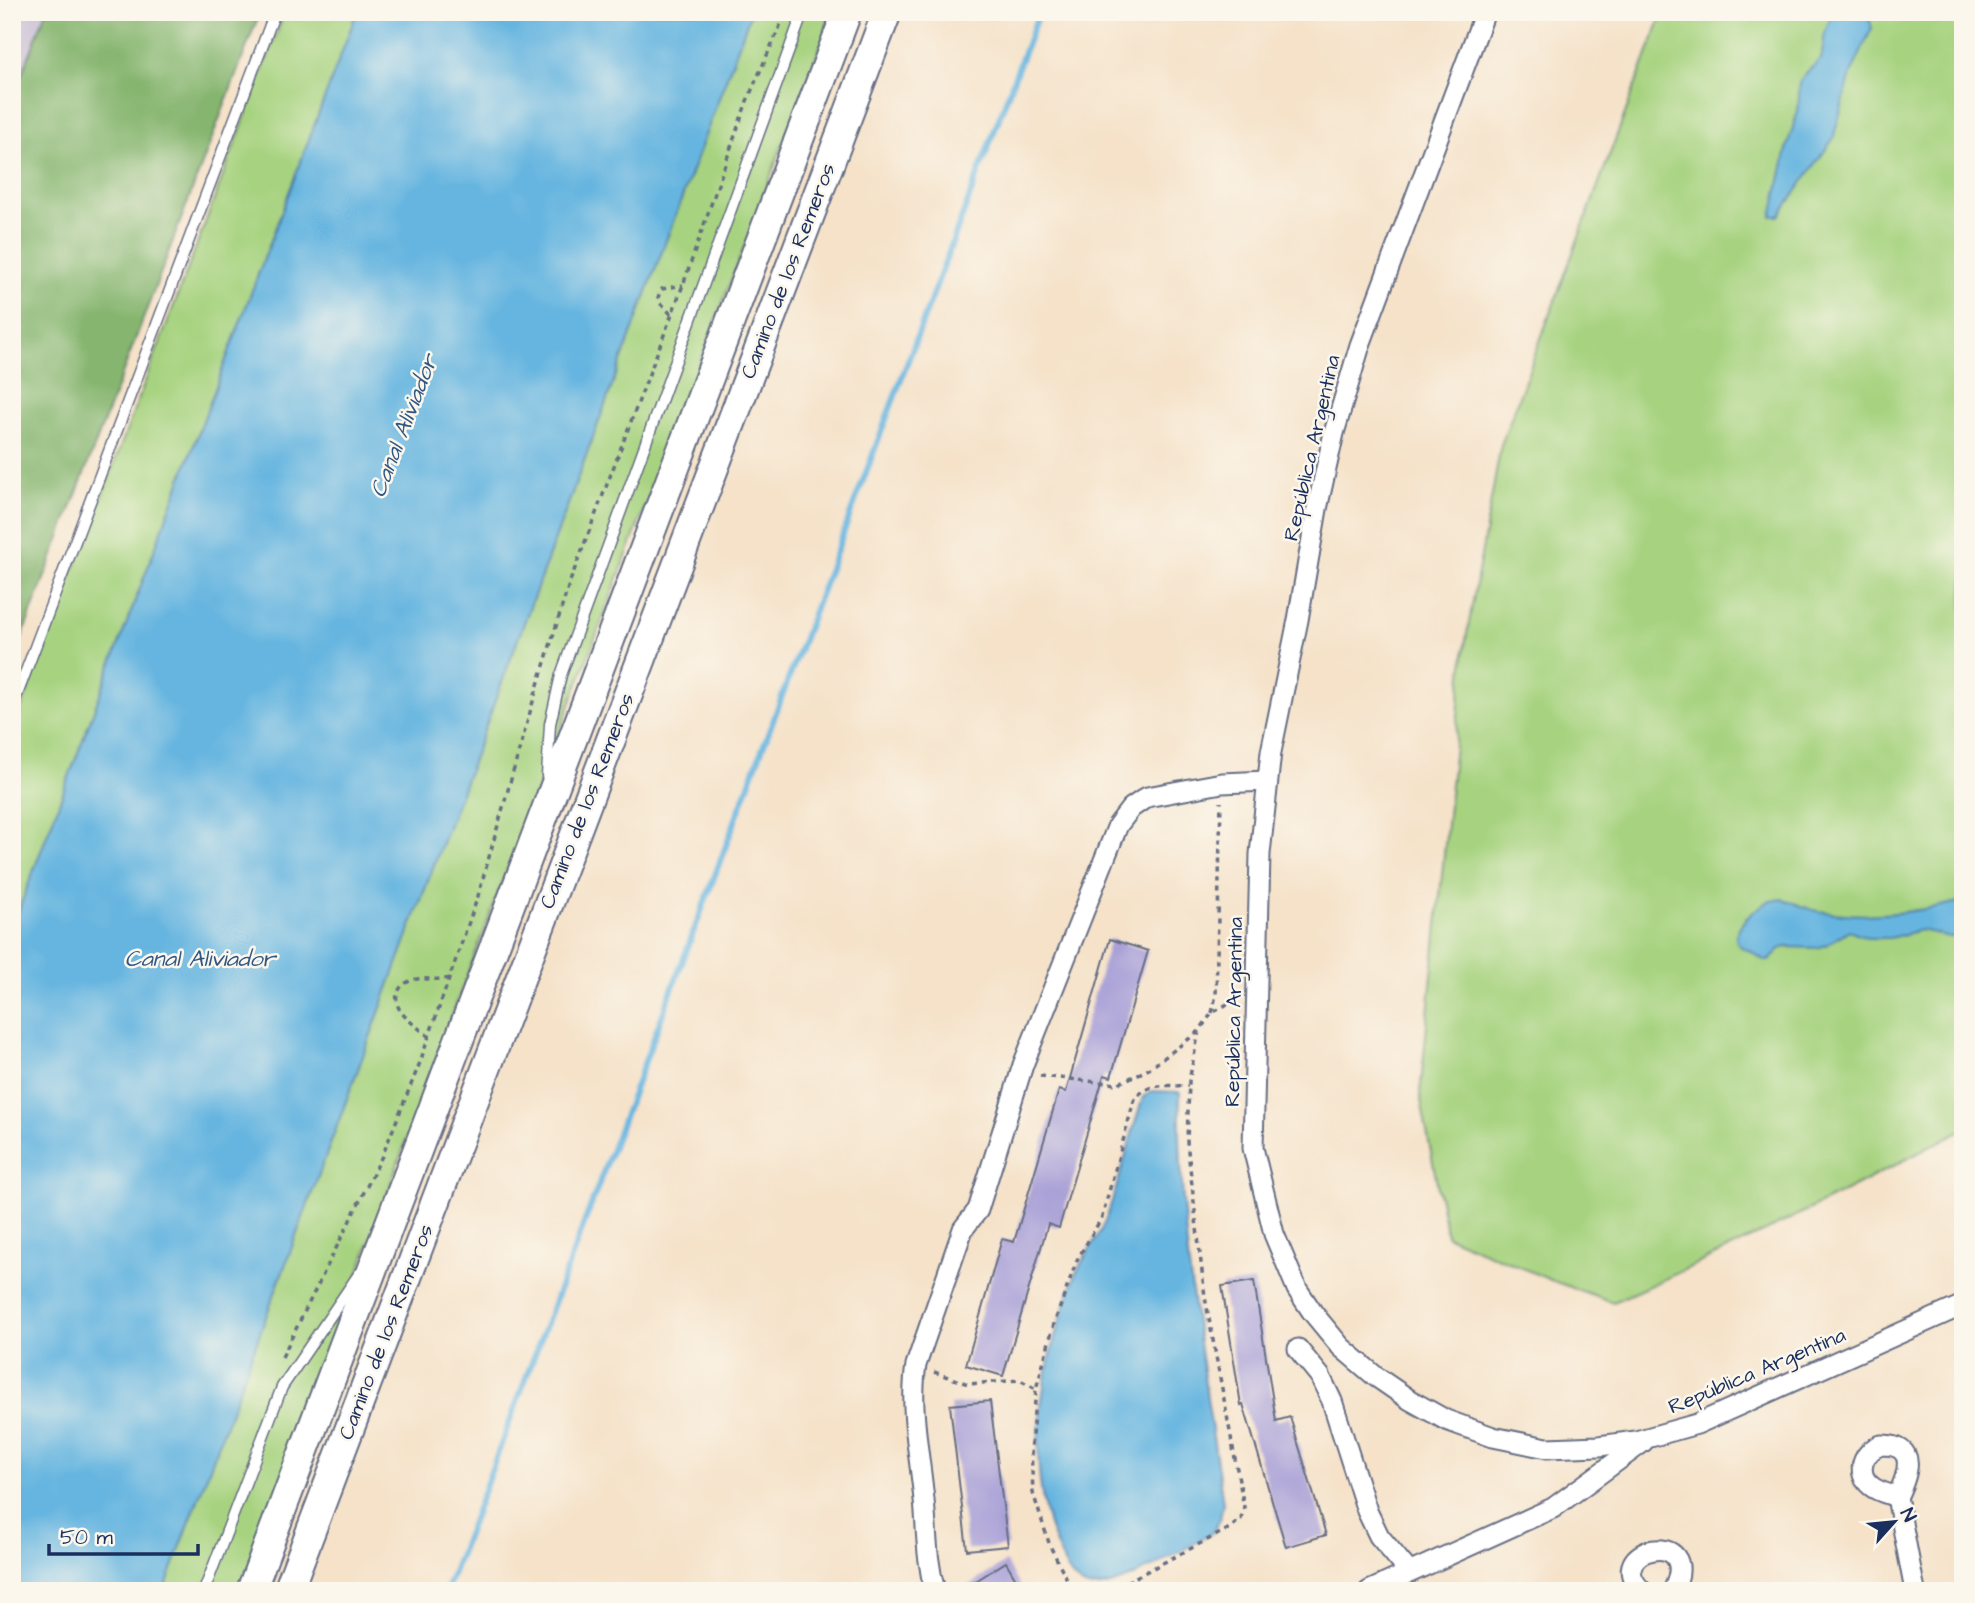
<svg xmlns="http://www.w3.org/2000/svg" width="1975" height="1603" font-family="'Architects Daughter',sans-serif">
  <style>
    .industrial { fill: #cabfd6 }
    .green { fill: #a7d380; stroke: #61816f; stroke-width: 2 }
    .forest { fill: #85b56e; stroke: #507266; stroke-width: 2 }
    .water { fill: #66b5e0; stroke: #40729f; stroke-width: 2 }
    .lines { fill: none; stroke-linecap: round; stroke-linejoin: round }
    .stream { stroke: #66b5e0; stroke-width: 6 }
    .building { fill: #a9a0d7 }
    .service-casing { stroke: #676e83; stroke-width: 13 }
    .minor-casing { stroke: #676e83; stroke-width: 23 }
    .secondary-casing { stroke: #676e83; stroke-width: 32 }
    .path { stroke: #676e83; stroke-width: 3.5; stroke-dasharray: 5 5; stroke-linecap: butt }
    .service { stroke: #fff; stroke-width: 10 }
    .minor { stroke: #fff; stroke-width: 19 }
    .secondary { stroke: #fff; stroke-width: 28 }
    .labels { text-anchor: middle; dominant-baseline: central; stroke-width: 5; stroke-linejoin: round; paint-order: stroke }
    .street-label { font-size: 21px; fill: #1b2f5e; stroke: #fbf7ec }
    .water-label { font-size: 23px; font-style: italic; fill: #325785; stroke: #fbf7ec }
  </style>
  <rect width="100%" height="100%" fill="#fbf7ec"/>
  <filter id="ink" filterUnits="userSpaceOnUse"><feTurbulence type="fractalNoise" baseFrequency=".0143" numOctaves="2"/><feDisplacementMap in="SourceGraphic" scale="14" xChannelSelector="R" yChannelSelector="G"/><feConvolveMatrix kernelMatrix="1 2 1 2 8 2 1 2 1" color-interpolation-filters="sRGB"/></filter>
  <filter id="wash" filterUnits="userSpaceOnUse"><feTurbulence type="fractalNoise" baseFrequency=".00686" numOctaves="4" result="noise"/><feDisplacementMap in="SourceGraphic" scale="28" xChannelSelector="R" yChannelSelector="G"/><feGaussianBlur stdDeviation="1.57" result="paint"/><feColorMatrix in="noise" values="0 0 0 0 0 0 0 0 0 0 0 0 0 0 0 0 0 1.4 0 .05"/><feComposite in="paint" operator="in"/></filter>
  <g filter="url(#wash)">
    <rect width="100%" height="100%" fill="#f5e2c9"/>
    <path class="industrial" d="M12,12H46L12,100Z"/>
    <g class="green">
      <path d="M285,12H357L12,928V733Z"/>
      <path d="M751,12H833L438,1052L308,1414L241,1591H164Z"/>
      <path d="M1663,12H1963V1129C1848,1191 1732,1250 1613,1302L1553,1281L1447,1236L1420,1095L1465,645L1501,445Z"/>
    </g>
    <path class="forest" d="M46,12H260L12,663V100Z"/>
    <g class="water">
      <path d="M357,12H751L164,1591H12V928Z"/>
      <path d="M1836,12H1862L1870,21L1872,28L1851,74L1833,139L1779,216H1772L1789,140L1798,111L1800,82L1804,75L1821,59C1825,41 1822,27 1836,12Z"/>
      <path d="M1782,899C1794,902 1806,909 1818,911C1867,919 1914,913 1963,901V936L1949,937L1921,930L1890,938H1869L1849,930L1828,944L1818,948L1786,947L1780,949L1769,961C1761,961 1758,955 1750,951C1747,949 1743,949 1740,946C1725,932 1758,905 1771,901C1774,900 1778,900 1782,899Z"/>
      <path d="M1153,1091L1180,1092C1177,1230 1203,1366 1223,1503L1220,1520L1212,1533C1185,1548 1116,1593 1088,1587C1071,1583 1063,1561 1057,1547C1020,1460 1044,1358 1076,1274C1084,1254 1100,1238 1106,1218C1121,1178 1130,1137 1143,1097Z"/>
    </g>
    <g class="lines">
      <path class="stream" d="M446,1591L1039,12"/>
    </g>
    <g id="blocks">
      <g class="building">
        <path d="M1110,939L1148,951L1111,1077L1104,1075L1059,1228L1048,1224L1003,1376L966,1365L1002,1239L1014,1242L1059,1090L1066,1092Z"/>
        <path d="M1254,1281L1276,1421L1290,1417L1326,1535L1286,1547L1243,1404L1241,1405L1222,1286Z"/>
        <path d="M990,1401L1008,1546L967,1550L950,1405Z"/>
        <path d="M1006,1562L1023,1591H960Z"/>
      </g>
    </g>
  </g>
  <g filter="url(#ink)">
    <use href="#blocks" fill-opacity="0" stroke="#676e83" stroke-width="2"/>
    <g class="lines">
      <defs>
        <g id="service">
          <path d="M12,708L275,12"/>
          <path d="M547,776L550,724L561,675L803,12"/>
          <path d="M204,1591L282,1387L359,1274"/>
        </g>
        <g id="minor">
          <path d="M1485,12L1360,345L1334,433L1317,509L1298,620L1271,752L1260,854L1253,1148L1274,1234L1297,1289L1313,1313L1341,1347L1375,1376L1410,1400L1446,1420L1493,1437L1547,1448L1599,1446L1636,1441L1697,1424L1963,1305"/>
          <path d="M1298,1349L1320,1376L1332,1401L1367,1511L1379,1536L1409,1572"/>
          <path d="M1881,1445C1919,1444 1908,1475 1897,1497C1889,1494 1878,1492 1871,1486C1854,1472 1864,1451 1881,1445Z"/>
          <path d="M1897,1497L1915,1591"/>
          <path d="M935,1591C926,1559 927,1532 924,1500C920,1456 909,1408 916,1365L963,1229L978,1210L1023,1065L1118,825L1131,808L1147,797L1222,783L1267,781"/>
          <path d="M1369,1591L1553,1508L1643,1442"/>
          <path d="M1642,1591C1598,1548 1705,1525 1673,1591"/>
        </g>
        <g id="secondary">
          <path d="M251,1591L847,12"/>
          <path d="M288,1591L887,12"/>
        </g>
      </defs>
      <use href="#service" class="service-casing"/>
      <use href="#minor" class="minor-casing"/>
      <use href="#secondary" class="secondary-casing"/>
      <g class="path">
        <path d="M671,314L660,303L658,297L662,289L683,285"/>
        <path d="M1212,1013L1216,995L1221,802"/>
        <path d="M429,1037C417,1025 388,1011 399,990C402,984 410,980 417,979C428,978 438,981 450,978"/>
        <path d="M1040,1076L1117,1084L1149,1069L1198,1032"/>
        <path d="M282,1357L383,1154L419,1065L478,896L534,698L569,584L683,285L747,101L783,19"/>
        <path d="M934,1372L968,1384L1020,1380L1036,1389"/>
        <path d="M1082,1591L1069,1583L1050,1546L1033,1493L1031,1447L1036,1389L1054,1324L1077,1260L1102,1217L1134,1101C1146,1081 1168,1086 1188,1086"/>
        <path d="M1109,1591L1230,1528L1241,1519L1244,1507L1205,1297L1187,1142L1189,1081L1199,1031L1212,1013L1236,999"/>
      </g>
      <use href="#service" class="service"/>
      <use href="#minor" class="minor"/>
      <use href="#secondary" class="secondary"/>
    </g>
  </g>
  <g class="labels">
    <g class="street-label">
      <text transform="translate(788 271) rotate(-69)">Camino de los Remeros</text>
      <text transform="translate(1312 448) rotate(-77)">República Argentina</text>
      <text transform="translate(587 801) rotate(-69)">Camino de los Remeros</text>
      <text transform="translate(1234 1012) rotate(-89)">República Argentina</text>
      <text transform="translate(386 1332) rotate(-69)">Camino de los Remeros</text>
      <text transform="translate(1757 1371) rotate(-23)">República Argentina</text>
    </g>
    <g class="water-label">
      <text transform="translate(404 426) rotate(-69)">Canal Aliviador</text>
      <text x="200" y="959">Canal Aliviador</text>
    </g>
  </g>
  <rect width="1975" height="1603" fill="none" stroke="#fbf7ec" stroke-width="42"/>
  <g transform="translate(1894 1522) rotate(63)" stroke="#fbf7ec" stroke-width="5" paint-order="stroke">
  <path d="M0-5L12 26L0 18L-12 26Z" fill="#1b2f5e"/>
  <text y="-10" font-size="19" font-weight="bold" text-anchor="middle" fill="#1b2f5e">N</text>
  </g>
  <path d="M49 1544v10h149v-10" fill="none" stroke="#1b2f5e" stroke-width="3.5"/>
  <text x="60" y="1544" font-size="21" fill="#1b2f5e" stroke="#fbf7ec" stroke-width="5" paint-order="stroke">50 m</text>
</svg>
